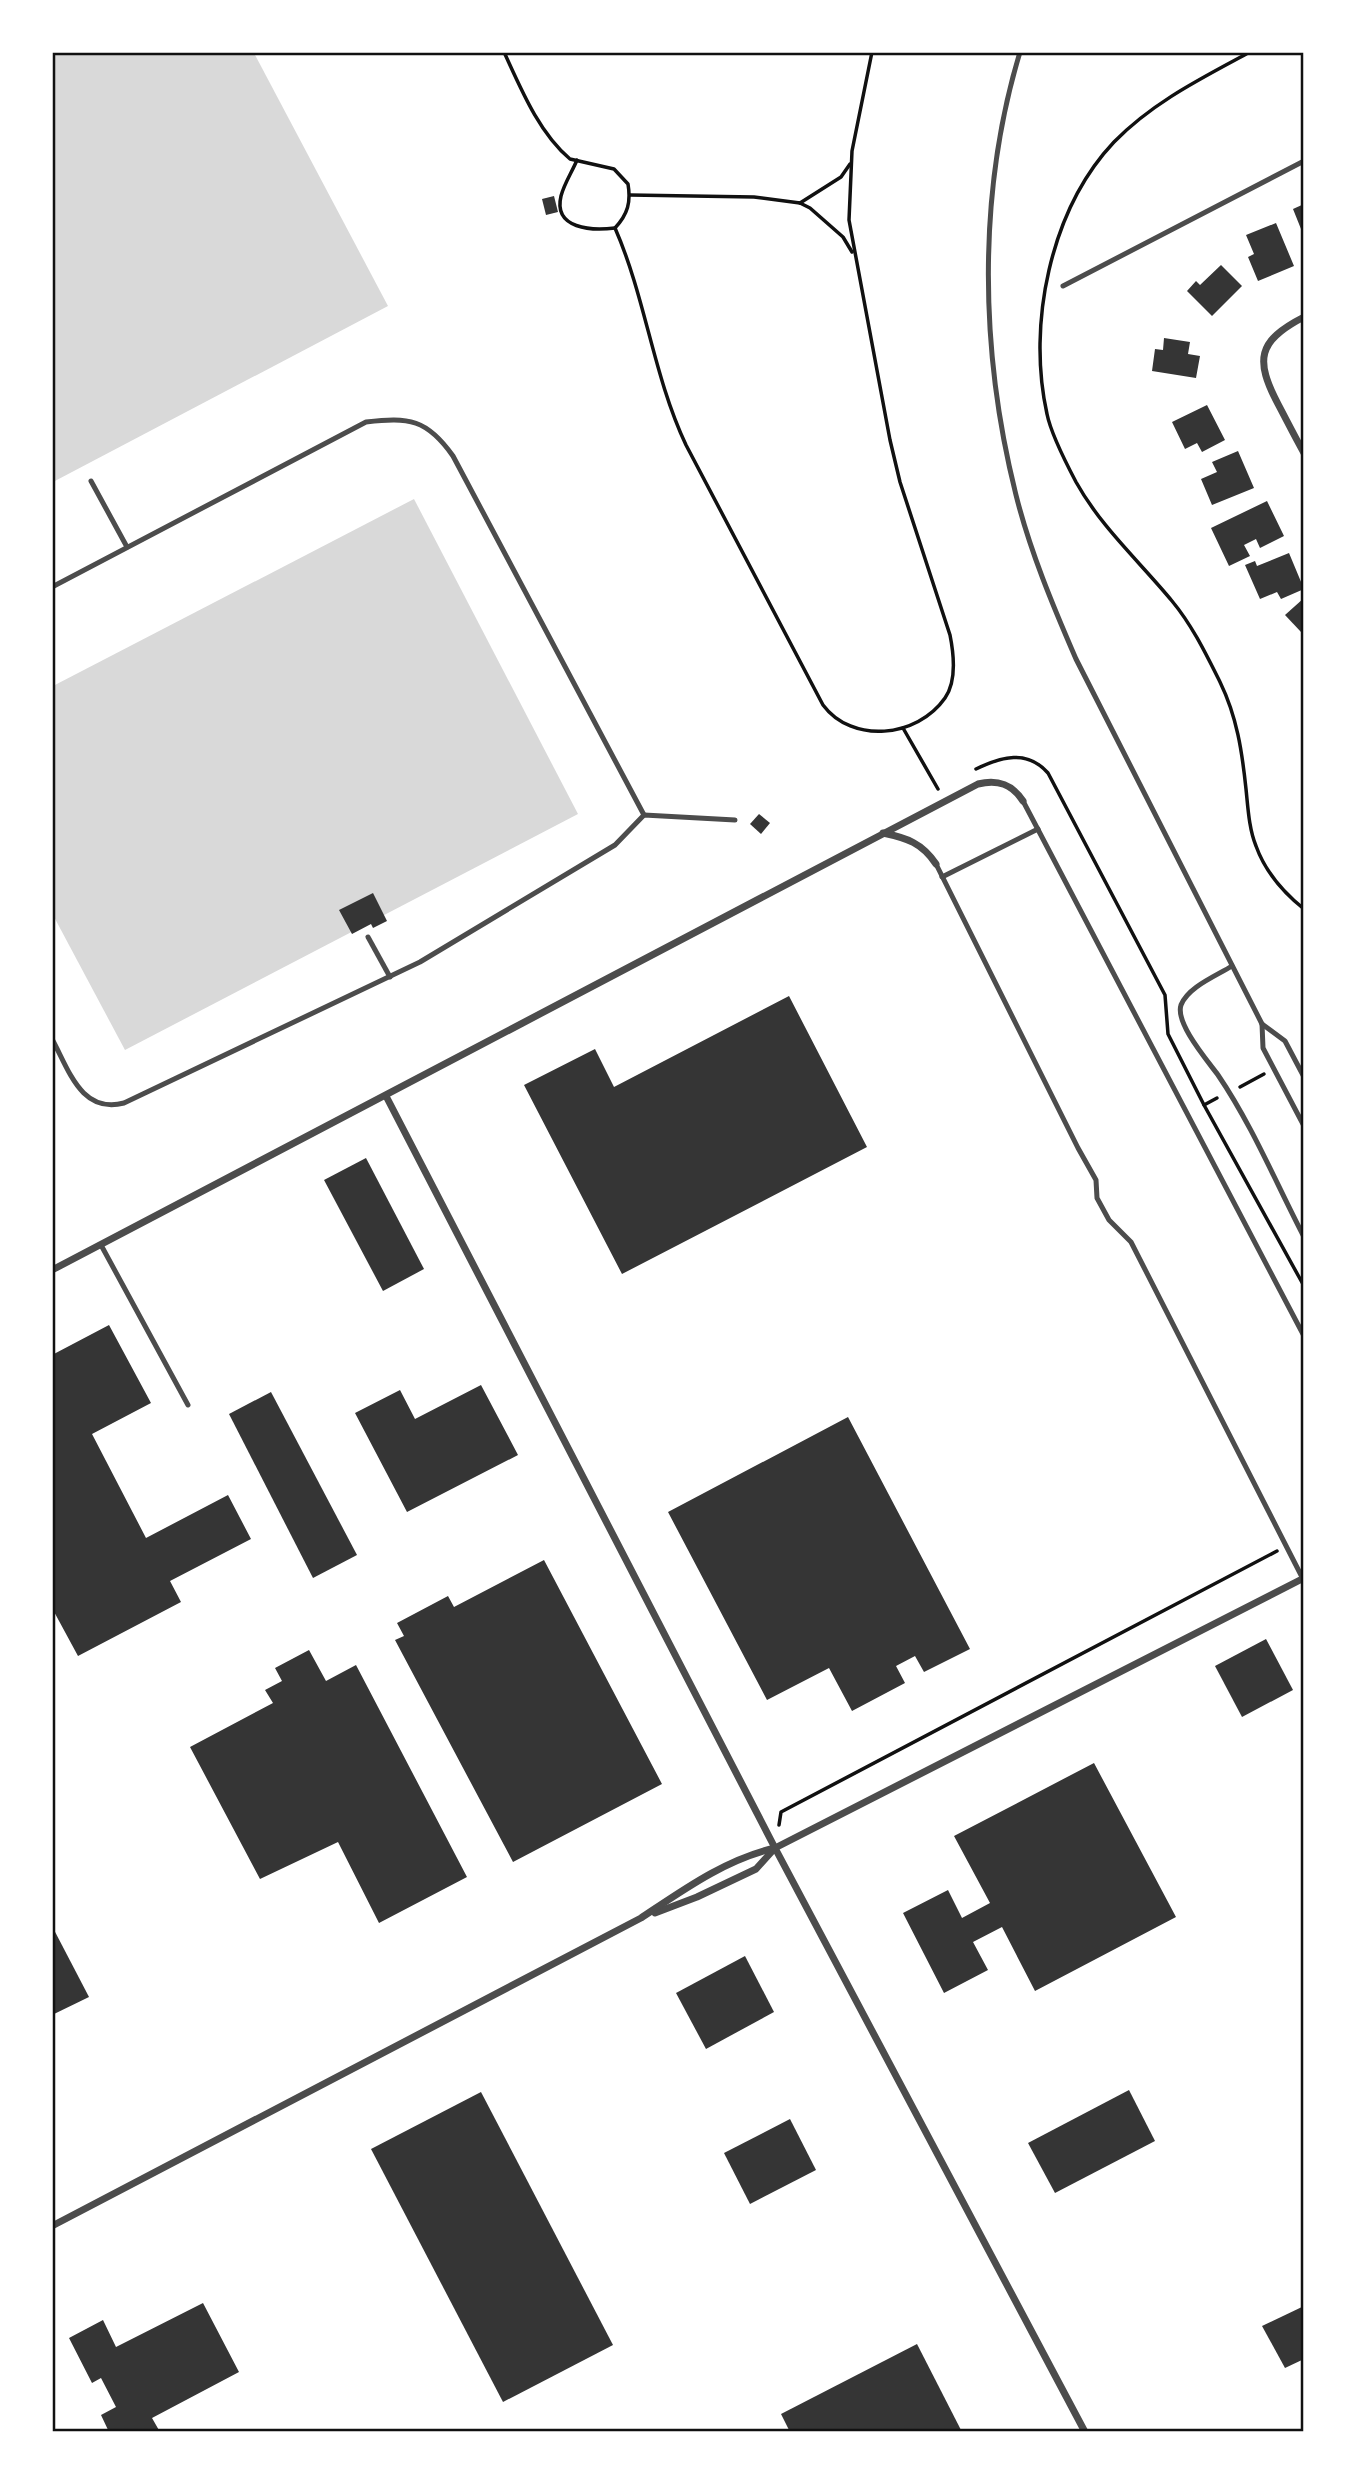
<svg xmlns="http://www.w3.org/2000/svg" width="1356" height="2484" font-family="Overpass,sans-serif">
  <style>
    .water { fill: #d9d9d9 }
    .building { fill: #353535 }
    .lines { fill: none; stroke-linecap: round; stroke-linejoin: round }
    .path { stroke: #111; stroke-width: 3.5 }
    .service { stroke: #4c4c4c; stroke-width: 5 }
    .minor { stroke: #4c4c4c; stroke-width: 7 }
    .neatline { fill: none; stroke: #111; stroke-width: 2.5 }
  </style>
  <rect width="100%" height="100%" fill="#fff"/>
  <g class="water">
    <path d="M61,52L254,53L388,306L53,482L52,57Z"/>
    <path d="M414,499L578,814L125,1050L53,915V686Z"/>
  </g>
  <g class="building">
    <path d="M554,196L558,212L546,215L542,199Z"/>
    <path d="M1304,204V234H1303L1293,209Z"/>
    <path d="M1276,223L1294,266L1258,281L1248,257L1254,254L1246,235Z"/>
    <path d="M1221,265L1242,286L1212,316L1187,291L1196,281L1200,285Z"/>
    <path d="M1164,338L1190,342L1188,354L1200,356L1196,378L1152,371L1155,349L1163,350Z"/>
    <path d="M1207,405L1225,440L1202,452L1197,443L1185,449L1172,422Z"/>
    <path d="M1238,451L1254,488L1212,505L1201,479L1217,472L1212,462Z"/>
    <path d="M1267,501L1284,536L1260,548L1256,539L1244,545L1250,556L1229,566L1211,528Z"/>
    <path d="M1289,553L1304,589L1281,599L1277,592L1260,599L1245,565L1255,561L1257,566Z"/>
    <path d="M1304,598V630L1301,632L1285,615Z"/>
    <path d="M759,814L770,823L761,834L750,824Z"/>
    <path d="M373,893L387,921L373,928L371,924L352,934L339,910Z"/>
    <path d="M789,996L867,1147L622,1274L524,1085L595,1049L614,1087Z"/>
    <path d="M366,1158L424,1269L383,1291L324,1180Z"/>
    <path d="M109,1325L151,1403L92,1434L146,1538L228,1495L251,1539L170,1581L181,1602L78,1656L52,1608V1355Z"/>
    <path d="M481,1385L518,1455L407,1512L355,1413L400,1390L415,1419Z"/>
    <path d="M271,1392L357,1555L313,1578L229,1414Z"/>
    <path d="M848,1417L970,1649L924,1672L915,1656L896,1666L905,1683L852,1711L829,1668L767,1700L668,1512Z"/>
    <path d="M544,1560L662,1784L513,1862L395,1640L404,1636L397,1623L448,1596L454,1607Z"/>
    <path d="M1266,1639L1293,1690L1242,1717L1215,1666Z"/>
    <path d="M309,1650L326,1681L356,1665L467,1877L379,1923L338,1842L260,1879L190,1747L273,1703L265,1690L282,1681L275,1668Z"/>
    <path d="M1094,1763L1176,1917L1035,1991L1002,1927L973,1942L988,1970L944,1993L903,1913L948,1890L962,1918L990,1903L954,1836Z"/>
    <path d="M52,1926L89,1997L52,2015Z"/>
    <path d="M745,1956L774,2012L706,2049L676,1993Z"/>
    <path d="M1129,2090L1155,2141L1055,2193L1028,2143Z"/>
    <path d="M481,2092L613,2345L503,2402L371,2149Z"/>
    <path d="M790,2119L816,2170L750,2204L724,2153Z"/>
    <path d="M203,2303L239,2372L152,2418L160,2432H109L101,2415L116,2407L101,2378L92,2383L69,2338L103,2320L116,2347Z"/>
    <path d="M1304,2306V2359L1285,2368L1262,2326Z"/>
    <path d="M917,2344L962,2432H790L781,2414Z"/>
  </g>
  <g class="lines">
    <g class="path">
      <path d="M504,52C521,89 539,133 570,159L614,169L628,184C631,202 628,214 615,228C646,299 653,375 686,445L823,705C852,744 917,738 945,698C957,681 954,655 950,635L900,482L890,440L849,220L852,151L872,52"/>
      <path d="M1250,52C1202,78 1153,102 1114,142C1050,210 1027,325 1047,414C1051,434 1066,463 1076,482C1101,527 1139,561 1172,601C1192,625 1206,654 1220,682C1237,717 1242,751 1246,789C1248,808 1249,829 1256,846C1265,871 1284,893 1304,909"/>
      <path d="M577,160C572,172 564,184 561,196C553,229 592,231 615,228"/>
      <path d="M630,195L754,197L800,203L810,208L843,237L852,252"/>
      <path d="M800,203L841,177L850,164"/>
      <path d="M903,728L938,789"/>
      <path d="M976,769C1001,757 1027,749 1048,773L1165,995L1168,1034L1204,1105L1304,1286"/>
      <path d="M1240,1087L1264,1074"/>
      <path d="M1204,1105L1217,1098"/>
      <path d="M779,1825L781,1812L1277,1551"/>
    </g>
    <g class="service">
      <path d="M1020,52C977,194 980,352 1016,495C1030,551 1053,606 1076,659L1262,1024L1263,1048L1304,1126"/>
      <path d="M1063,286L1304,161"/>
      <path d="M91,481L127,547"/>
      <path d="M52,587L366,422C409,417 427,419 453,456L644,815"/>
      <path d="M1023,801L1304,1336"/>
      <path d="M936,864L1078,1148L1096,1180L1097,1198L1109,1220L1131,1242L1303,1579"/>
      <path d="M942,877L1038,829"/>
      <path d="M368,937L390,977"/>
      <path d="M1232,966C1216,976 1188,987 1181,1005C1175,1023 1207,1060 1218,1075C1252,1125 1276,1183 1304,1237"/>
      <path d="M1262,1024L1285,1041L1304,1077"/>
      <path d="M52,1039C69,1070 81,1114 124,1103L420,962L615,845L644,815L735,820"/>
      <path d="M101,1245L188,1405"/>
    </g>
    <g class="minor">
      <path d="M1304,317C1257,341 1255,360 1278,404C1287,421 1295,437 1304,453"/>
      <path d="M883,833C907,838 922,843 936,864"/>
      <path d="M386,1096L775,1848L1085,2432"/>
      <path d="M52,1270L978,784C998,779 1012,784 1023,801"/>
      <path d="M655,1913L697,1897L756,1869L775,1848"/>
      <path d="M52,2226L641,1918C683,1890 726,1859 775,1848L1304,1578"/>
    </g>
  </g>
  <rect width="1356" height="2484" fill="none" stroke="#ffffff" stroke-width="108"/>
  <rect x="54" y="54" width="1248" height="2376" class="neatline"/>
</svg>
